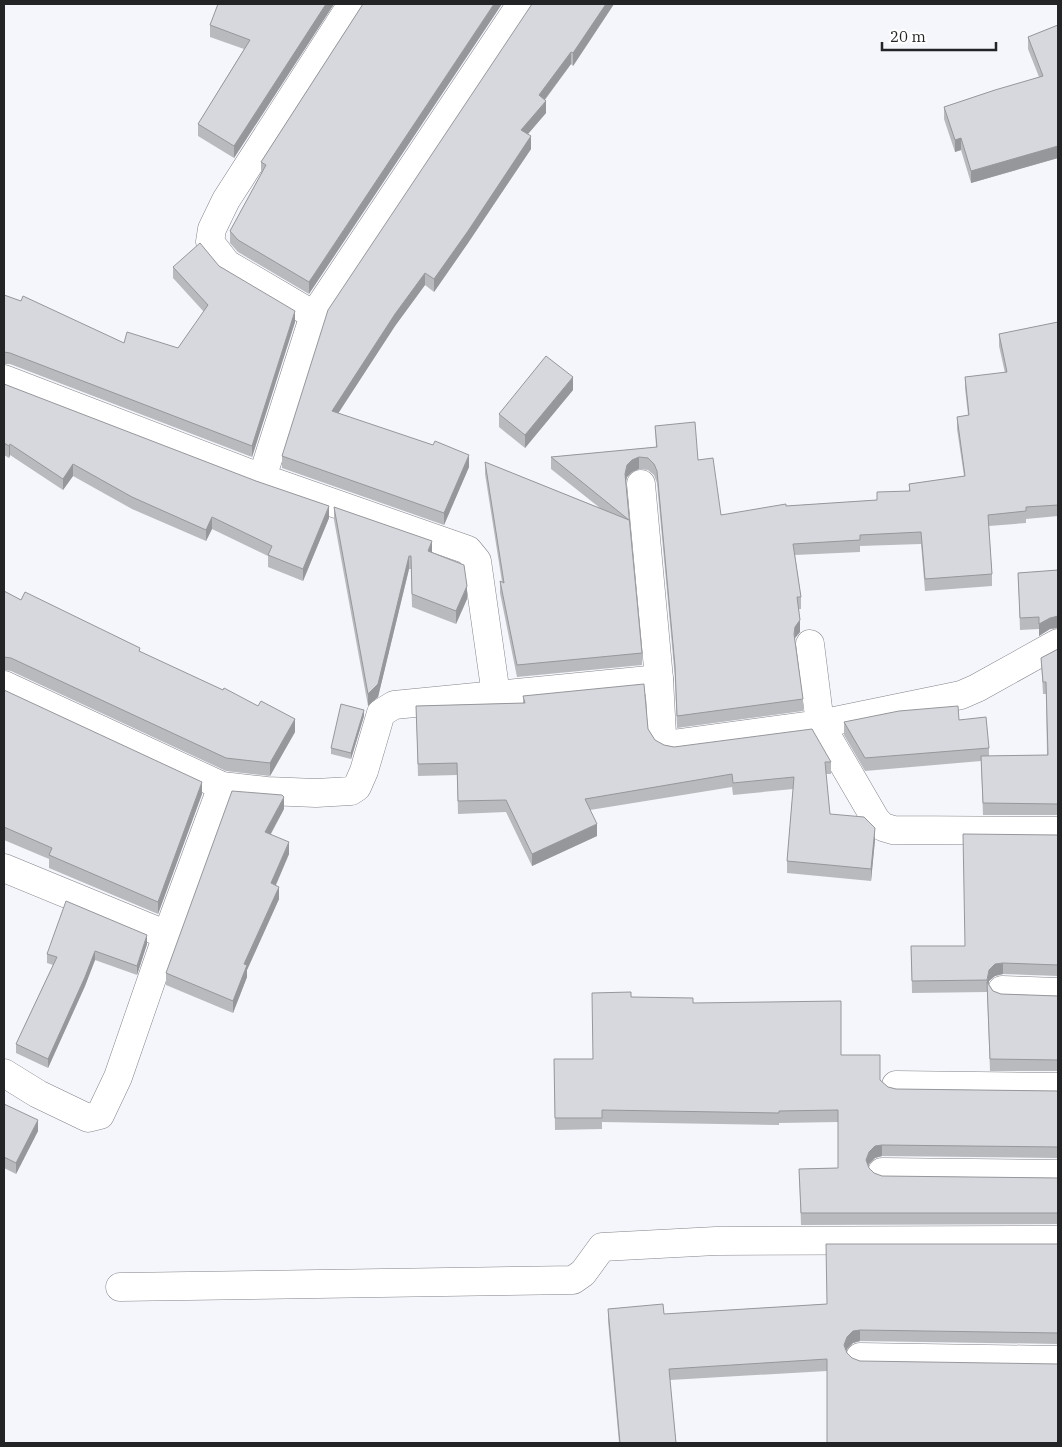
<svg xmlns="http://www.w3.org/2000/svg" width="1062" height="1447" font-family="'IBM Plex Serif',serif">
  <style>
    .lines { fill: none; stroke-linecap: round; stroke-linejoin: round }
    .minor-casing { stroke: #838489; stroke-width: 29 }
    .minor { stroke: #fff; stroke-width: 28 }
    .wall { fill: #b9babe }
    .shaded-wall { fill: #96979b }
    .building { fill: #d7d8dd; stroke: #96979b }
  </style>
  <rect width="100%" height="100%" fill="#f5f6fc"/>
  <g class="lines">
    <defs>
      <g id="minor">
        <path d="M352,4L226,200L212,229L210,242L227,264L314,315L262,478L468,550L477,561L496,695L659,679L662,735L664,739L672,744L820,724L961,695L977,688L1058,643"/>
        <path d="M314,315L521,4"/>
        <path d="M4,379L262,478"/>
        <path d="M641,484L659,679"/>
        <path d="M810,644L820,724L876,820L883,827L893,830L1058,831"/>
        <path d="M4,685L222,786L267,791L316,793L351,791L357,787L364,771L381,713L394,705L496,695"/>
        <path d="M4,868L167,935"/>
        <path d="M1002,990L1058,992"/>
        <path d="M4,1073L38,1094L88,1118L100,1115L118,1077L167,935L222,786"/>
        <path d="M896,1085L1058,1087"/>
        <path d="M882,1172L1058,1174"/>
        <path d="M120,1287L573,1280L583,1273L602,1247L716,1241L1058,1240"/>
        <path d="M860,1357L1058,1360"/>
      </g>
    </defs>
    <use href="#minor" class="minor-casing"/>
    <use href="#minor" class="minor"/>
  </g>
  <g class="wall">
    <path d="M334,4L234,158L198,136V124L244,49L210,37V25Z"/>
    <path d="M363,4L309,294L238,252L230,243V231L261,174V162Z"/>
    <path d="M532,4H614L573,66L571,64L545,100L546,113L528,134L531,149L468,243L434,292L425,285L395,326L338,413L469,467L444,525L282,468V456Z"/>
    <path d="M1058,25V158L971,183L961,150L955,152L944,119V107L1039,77L1028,49V37Z"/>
    <path d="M219,266L295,322L252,457L10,364H4V295L124,343L178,348L204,312L173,278V267Z"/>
    <path d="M1058,322V516L1026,519V523L989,526L992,574V586L925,591L921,544L860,546V552L795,555L801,597V609H799L800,632L795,638V640L803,699V711L677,728L675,678L657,483L654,475L648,470L639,469L632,472L627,477L626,482L642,653V665L517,677L500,593V581L502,582L485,474V462L600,508L551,469V457L656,447L655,426L698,460L721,515L786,506L877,500L909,491V484L964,476L957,429V417L968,415L965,388V377L1005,373L999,346V334Z"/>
    <path d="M4,384L329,518L303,581L268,567V556L212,529L206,541L132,509L73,476L63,490L10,455L9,458L4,455Z"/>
    <path d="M573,390L525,448L499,427V414Z"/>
    <path d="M334,507L432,553L467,599L456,624L412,607L411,569H409L378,697L368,706L334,520Z"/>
    <path d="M1058,570V628L1050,629L1039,636V629L1020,630L1018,573Z"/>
    <path d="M4,591L21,600L140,652L295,732L270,776L226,771L11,671L4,670Z"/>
    <path d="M1058,649V815H983L981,761L865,771L844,735V722L959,720L989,748V756L1047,755L1046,694H1043L1041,658Z"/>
    <path d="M4,690L202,794L158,914L49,868V859L4,840Z"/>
    <path d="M523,696L648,729L655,740L664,745L674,747L831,762V774H826L830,814L875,840L871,881L787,873V861L793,789L733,795L732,787L590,810L597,836L532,866L506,812L458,814L457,775L418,776L416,706L523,703Z"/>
    <path d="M364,716L351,759L331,754V748Z"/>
    <path d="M284,809L271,834L289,854L276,885L279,899L247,970V977L233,1013L166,985V973Z"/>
    <path d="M1058,835V976L1003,974L995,976L989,981V984L993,991L1001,994L1058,996V1071H990L987,990V992L912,993L911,946H965Z"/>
    <path d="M147,944L137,975L95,960L85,986L48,1068L16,1053V1044L53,965L47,963V954Z"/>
    <path d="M631,997L693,1003L841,1055L880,1080L888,1087L896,1089L1058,1091V1158L882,1156L875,1158L869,1164L868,1166L869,1168L874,1173L882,1176L1058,1178V1224L801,1225L799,1169L838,1168V1122L779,1123V1125L602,1122V1129L555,1130L554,1059H593Z"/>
    <path d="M4,1104L38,1131L16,1174L4,1168Z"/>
    <path d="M1058,1244V1344L860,1341L853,1343L847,1349L846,1351L827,1371L670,1380L676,1443H619L608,1321V1309L664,1314L827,1304Z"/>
  </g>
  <g class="shaded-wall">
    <path d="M326,4H334L234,158V146Z"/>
    <path d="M494,4H502L309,294V282Z"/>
    <path d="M606,4H614L573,66V53Z"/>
    <path d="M571,52V64L539,107V95Z"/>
    <path d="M546,101V113L521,142V130Z"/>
    <path d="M531,136V149L468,243L434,292V279Z"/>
    <path d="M961,138V150L955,152V140Z"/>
    <path d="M1058,146V158L971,183V171Z"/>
    <path d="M425,273V285L395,326L332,423V411L395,314Z"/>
    <path d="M295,311V322L252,457V446Z"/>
    <path d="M573,377V390L525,448V435Z"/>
    <path d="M10,444V455L9,458V446Z"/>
    <path d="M469,455V467L444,525V513Z"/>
    <path d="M639,457V469L632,472L627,477L625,485V474L627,465L632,460Z"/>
    <path d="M73,464V476L63,490V479Z"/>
    <path d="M329,506V518L303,581V569Z"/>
    <path d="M212,517V529L206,541V530Z"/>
    <path d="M432,541V554L428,551Z"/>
    <path d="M409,556V569L378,697L368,706V694Z"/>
    <path d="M467,586V599L456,624V611Z"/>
    <path d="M1058,616V628L1050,629L1039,636V624L1050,618Z"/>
    <path d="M800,620V632L795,638L794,646L795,627Z"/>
    <path d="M364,710V716L351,759V753Z"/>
    <path d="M295,719V732L270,776V763Z"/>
    <path d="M202,782V794L158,914V902Z"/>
    <path d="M284,797V809L265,844V832Z"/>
    <path d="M597,824V836L532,866V854Z"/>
    <path d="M875,828V840L871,881V869Z"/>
    <path d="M289,842V854L271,896V883Z"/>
    <path d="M279,887V899L247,970V977L233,1013V1001L244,964Z"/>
    <path d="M147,935V944L137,975V966Z"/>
    <path d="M95,951V960L85,986L48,1068V1059Z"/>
    <path d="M1003,963V974L995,976L989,981L987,992V980L989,970L995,964Z"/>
    <path d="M38,1120V1131L16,1174V1163Z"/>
    <path d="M882,1145V1156L875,1158L869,1164L866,1172V1160L869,1152L875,1146Z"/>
    <path d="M860,1330V1341L853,1343L847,1349L844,1357V1345L847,1337L853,1331Z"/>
  </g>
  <g class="building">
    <path d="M218,4H326L234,146L198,124L250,40L210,25Z"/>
    <path d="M363,4H494L309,282L238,240L230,231L266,165L261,162Z"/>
    <path d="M532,4H606L573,53L571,52L539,95L546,101L521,130L531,136L468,231L434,279L425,273L395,314L332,411L433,445L435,441L469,455L444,513L282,456L328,310Z"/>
    <path d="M1058,25V146L971,171L961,138L955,140L944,107L995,90L1043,76L1028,37Z"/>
    <path d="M200,243L219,266L295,311L252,446L10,353L4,352V295L21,301L23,296L124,343L127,332L178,348L208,305L173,267Z"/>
    <path d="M1058,322V505L1026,507V511L988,515L992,574L925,579L921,532L860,535V540L793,544L801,597H797L800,620L795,627L794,634L803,699L677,716L675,666L657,471L654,464L648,458L639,457L632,460L627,465L625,474L642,653L517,665L500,581L504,583L485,462L629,520L551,457L657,447L655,426L695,422L698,460L713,458L721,515L786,504V506L877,500V492L910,491L909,484L965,476L957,417L969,415L965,377L1007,372L999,334Z"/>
    <path d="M546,356L573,377L525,435L499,414Z"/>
    <path d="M4,384L256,481L329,506L303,569L268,555L272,546L212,517L206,530L132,497L73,464L63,479L10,444L9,446L4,443Z"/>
    <path d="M334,507L432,541L428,551L464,565L467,586L456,611L412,594L411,556H409L378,684L368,694Z"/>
    <path d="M1058,570V616L1050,618L1039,624V617L1020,618L1018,573Z"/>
    <path d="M4,591L21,600L25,592L140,648L139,651L223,690L224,688L258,706L261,701L295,719L270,763L226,758L11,658L4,657Z"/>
    <path d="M1058,649V804L983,803L981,756L1048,755L1046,682H1043L1041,658Z"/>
    <path d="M644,684L648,729L655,740L664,745L674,747L812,729L831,762H825L830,814L864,817L875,828L871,869L787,861L794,777L733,783L732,774L585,799L597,824L532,854L506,800L458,801L457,763L418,764L416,706L525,703L523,696Z"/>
    <path d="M4,690L202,782L158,902L49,855L52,848L4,827Z"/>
    <path d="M341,704L364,710L351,753L331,748Z"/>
    <path d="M958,706L959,720L986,717L989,748L865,758L844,722L899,711Z"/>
    <path d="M232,791L282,795L284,797L265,832L289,842L271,883L279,887L244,964L247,965L233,1001L166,973Z"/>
    <path d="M963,834L1058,835V965L1003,963L995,964L989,970L987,980L912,981L911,946H965Z"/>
    <path d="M66,901L147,935L137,966L95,951L85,977L48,1059L16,1044L57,957L47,954Z"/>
    <path d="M987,982L993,991L1001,994L1058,996V1060L990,1059Z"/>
    <path d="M631,992V997L693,998V1003L841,1001V1055H880V1080L888,1087L896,1089L1058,1091V1147L882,1145L875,1146L869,1152L866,1160L869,1168L874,1173L882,1176L1058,1178V1213H801L799,1169L838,1168V1110L779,1111V1113L602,1110V1118H555L554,1059H593L592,993Z"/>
    <path d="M4,1104L38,1120L16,1163L4,1157Z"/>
    <path d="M826,1244H1058V1333L860,1330L853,1331L847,1337L844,1345L847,1353L852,1358L860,1361L1058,1364V1443H827V1359L669,1369L676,1443H620L608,1309L663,1304L664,1314L827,1304Z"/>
  </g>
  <rect width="1062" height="1447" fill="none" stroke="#232426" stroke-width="10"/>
  <path d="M882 42v8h114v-8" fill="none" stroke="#232426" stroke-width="2.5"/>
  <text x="890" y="42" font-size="15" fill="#232426" stroke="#ffffff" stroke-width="4" paint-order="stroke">20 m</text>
</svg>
